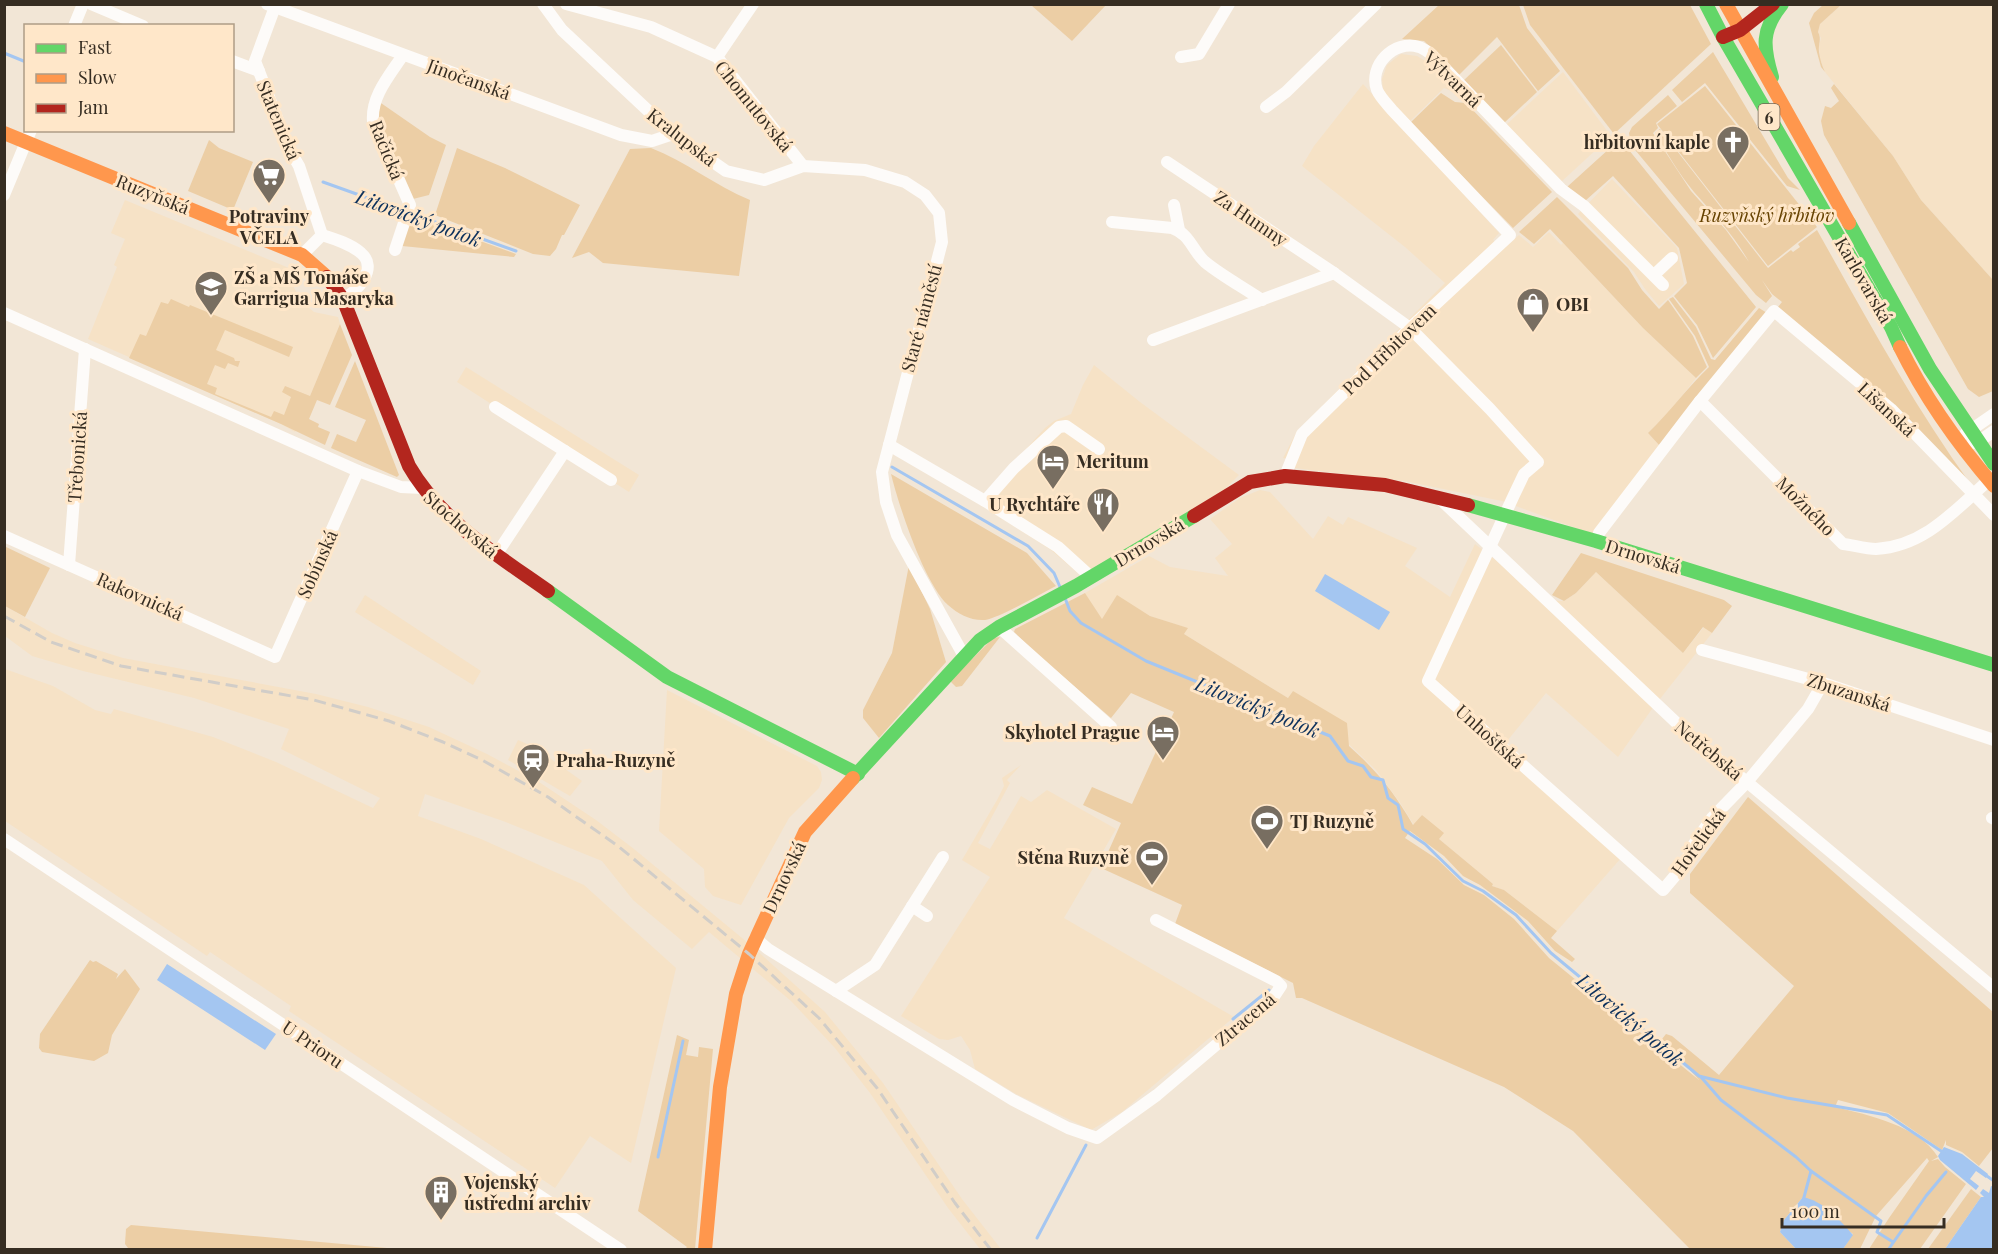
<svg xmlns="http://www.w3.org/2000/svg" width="1998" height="1254" font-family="'Playfair Display',serif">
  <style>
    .built { fill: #f6e2c6 }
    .green { fill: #eccea5 }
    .water { fill: #a4c6f1 }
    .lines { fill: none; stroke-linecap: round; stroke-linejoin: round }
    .stream { stroke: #a4c6f1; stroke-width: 3 }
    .street { stroke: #fdfbf9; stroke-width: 12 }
    .fast { stroke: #63d668; stroke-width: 14 }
    .slow { stroke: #ff974d; stroke-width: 14 }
    .jam { stroke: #b3261e; stroke-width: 14 }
    .rail { stroke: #d1cdc8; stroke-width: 3; stroke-dasharray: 12 6; stroke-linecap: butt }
    .labels { text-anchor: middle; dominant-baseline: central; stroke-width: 6; stroke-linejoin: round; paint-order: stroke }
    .shield { fill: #ffe7c9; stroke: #726554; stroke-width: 1.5 }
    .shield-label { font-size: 16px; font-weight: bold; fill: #362d22 }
    .street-label { font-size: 18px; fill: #362d22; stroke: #ffe7c9 }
    .poi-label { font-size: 18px; font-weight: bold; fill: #362d22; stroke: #ffe7c9; text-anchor: start }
    .park-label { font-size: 18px; font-style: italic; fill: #664200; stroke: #ffe7c9 }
    .water-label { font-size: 20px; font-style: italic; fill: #0d315c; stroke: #ffe7c9 }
  </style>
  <rect width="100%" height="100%" fill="#f2e6d6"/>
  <g class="built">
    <path d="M1841,5H1993V280L1921,200L1893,156L1825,72L1820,59L1819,46L1821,38L1818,32L1820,24Z"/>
    <path d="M1401,54L1417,56L1432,65L1461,95L1444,88L1409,122L1383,91L1382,79L1387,65Z"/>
    <path d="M1563,72L1611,136L1561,182L1506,125Z"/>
    <path d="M1363,84L1499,233L1493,240L1504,248L1519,235L1533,247L1549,232L1561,245L1563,243L1643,328L1696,378L1670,411L1648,433L1660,446L1592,534L1502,501L1404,481L1294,468L1296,460L1283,458L1297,431L1445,283L1405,247L1302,166L1314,146Z"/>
    <path d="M1612,179L1677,248L1684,284L1659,306L1645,289L1634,272L1578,214Z"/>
    <path d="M125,200L289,268L290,280L301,301L314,312L338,317L340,324L295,432L281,424L88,339L117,267L114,265L125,239L111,233Z"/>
    <path d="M1094,365L1140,402L1239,475L1219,495L1081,576L1051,550L977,503L1045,428L1054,421L1071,414L1083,385Z"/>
    <path d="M466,367L639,475L629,492L457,382Z"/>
    <path d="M1260,490L1270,492L1313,539L1328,516L1343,525L1348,517L1417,548L1405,566L1450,597L1475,544L1506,568L1539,600L1564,601L1576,593L1596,572L1683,653L1704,627L1712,633L1652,709L1618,757L1546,693L1499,751L1622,857L1557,931L1504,890L1492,886L1493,884L1486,878L1439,839L1422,815L1414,825L1401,804L1376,770L1293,691L1288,698L1184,634L1187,628L1150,616L1117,596L1102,620L1085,593L1149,556L1170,567L1228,576L1215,558L1232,544L1210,519L1240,498Z"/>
    <path d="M365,595L481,671L473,685L355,612Z"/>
    <path d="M5,606L52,633L75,643L123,658L316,694L368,707L429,727L487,754L539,782L596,820L634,849L753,947L825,1012L883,1083L962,1199L1001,1249H980L948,1208L870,1093L835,1048L791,1001L709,932L692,949L633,900L602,861L503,821L425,794L418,816L481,839L584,885L676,968L631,1163L590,1136L555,1188L289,1011L291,1006L210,952L207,956L5,821V669L53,686L95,710L111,714L114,709L213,737L276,762L373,808L380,798L281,749L289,729L194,698L83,671L32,656L5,636Z"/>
    <path d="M667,690L817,766L821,772L822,780L819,788L789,818L741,905L713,896L705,887L704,869L659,831Z"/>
    <path d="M518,740L534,747L582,781L570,796L508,760Z"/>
    <path d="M1021,765L1007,780L1010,783L978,843L990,849L1021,796L1031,802L1047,790L1116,829L1064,918L1234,1017L1122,1112L1091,1130L1016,1094L975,1069L970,1050L961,1036L948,1040L939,1039L901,1016L990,877L962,860L997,800L1004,786L1002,778Z"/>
  </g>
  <g class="green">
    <path d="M1031,5H1106L1072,41Z"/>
    <path d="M1439,5H1519L1527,28L1560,71L1538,91L1497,37L1459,75L1424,41L1402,39Z"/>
    <path d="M1523,5H1690L1711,44L1614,134L1530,25Z"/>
    <path d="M1823,5H1841L1820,24L1818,32C1822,39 1818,44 1819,52C1820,59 1822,66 1825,72L1821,67L1809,23L1814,13Z"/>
    <path d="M1501,45L1537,92L1504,123L1463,81Z"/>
    <path d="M1713,52L1788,178L1800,190L1787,186L1705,83L1682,102L1672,90Z"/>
    <path d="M1834,84L1893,156L1921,200L1993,280V391L1979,397L1968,389L1824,135L1821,121L1825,106L1831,108L1839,101L1831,88Z"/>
    <path d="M1705,86L1817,227L1768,266L1657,124Z"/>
    <path d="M1441,93L1455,102L1466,103L1552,192L1513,228L1410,123Z"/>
    <path d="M1668,95L1677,106L1656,123L1658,128L1653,133L1691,191L1726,230L1749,262C1734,235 1714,215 1694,192C1679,174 1667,153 1655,133L1660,129L1768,268L1791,250L1793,252L1800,247L1798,244L1817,230C1866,317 1913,405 1972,486L1778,307L1782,302L1772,294L1762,280L1772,296L1766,303L1756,295L1631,145L1629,133L1632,127Z"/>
    <path d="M378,101L430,137L446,145L429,195L413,199L375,115Z"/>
    <path d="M1620,139L1756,307L1713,358L1697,325L1674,296L1687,283L1679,248L1613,176L1585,201L1567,187Z"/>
    <path d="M209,140L219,148L253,162L233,210L188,191Z"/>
    <path d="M457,148L505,168L580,205L564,235H562L556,249L550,256L533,254L435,215Z"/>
    <path d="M651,148C686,161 715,186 750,200L739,276L603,263L589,252L572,258L630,149Z"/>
    <path d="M1557,197L1628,268L1642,290L1659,309L1668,300L1693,336L1707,367L1696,378L1643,328L1550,229L1534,244L1519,232Z"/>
    <path d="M411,216L516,254L514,257L402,246Z"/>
    <path d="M1673,297L1696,327L1711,359L1715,360L1759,308L1767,313L1660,446L1648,433C1670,412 1687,388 1709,367L1695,336L1669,299Z"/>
    <path d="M171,299L189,307L190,305L293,347L289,357L225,330L216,350L234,358L235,361H240L238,367L228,363L225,369L215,365L207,384L217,388L215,394L271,417L274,411L284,415L291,397L282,392L285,386L310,396L340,324L352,355L330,405L317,400L309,419L319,424L318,427L330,432L325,445L281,424L129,358L140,334L146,336L161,302L168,304Z"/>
    <path d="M355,361L399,475L397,477L331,448L337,434L356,442L366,420L335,407Z"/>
    <path d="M891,474L1027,553L1056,586C1041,594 998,618 985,620C971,621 958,614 948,605C924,583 899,506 891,474Z"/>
    <path d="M4,546L50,568L25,617L5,606Z"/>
    <path d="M1581,553L1724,600L1732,606L1712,633L1703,627L1683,653L1596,572L1576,593L1564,601L1552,595Z"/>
    <path d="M909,565L930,609L946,662L879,738L863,718V710L892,653Z"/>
    <path d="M1085,593L1102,619L1117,595L1150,616L1188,628L1184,634L1288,698L1293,691L1347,723L1349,746C1378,772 1394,792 1413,825L1422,815L1444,833L1439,839L1486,878L1493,884L1492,886L1504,890L1557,931L1551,938L1575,959L1572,962L1555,951L1528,921L1480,885L1463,876L1444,856L1410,831L1405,838L1437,859L1464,885L1484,895L1514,919L1549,958L1699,1080L1662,1039L1666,1034L1672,1036L1719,1075L1794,986L1690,893V874L1748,797L1993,1012V1148L1979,1166L1962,1152L1946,1145V1140L1942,1150L1888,1113L1838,1100L1835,1107C1869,1115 1919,1126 1938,1157L1931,1161L1938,1159L1945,1167L1966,1184L1920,1249H1869L1889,1218L1929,1161L1927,1158L1876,1216L1860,1249H1843L1853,1234L1803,1197L1784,1220L1780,1232L1796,1249H1690L1573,1131L1504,1087L1302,998H1296L1293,983L1175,924L1182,905L1101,868L1121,823L1083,805L1092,787L1132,804L1174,712L1131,693L1111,718L1038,655L1014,632L1015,629Z"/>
    <path d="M1000,637L962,686L956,687L950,681L993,638Z"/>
    <path d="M90,960L93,962L96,961L118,974L116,979L125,969L140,989L112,1035L108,1053L94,1061L42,1052L39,1048L40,1034Z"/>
    <path d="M677,1035L689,1040L686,1055L698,1057L699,1047L713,1049L695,1249H685L687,1247L638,1211Z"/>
    <path d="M1971,1189L1981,1197L1945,1249H1928Z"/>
    <path d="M131,1225L387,1248L388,1249L128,1248L125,1244L126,1229Z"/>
  </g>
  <g class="water">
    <path d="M1325,574L1390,612L1379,630L1315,591Z"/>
    <path d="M167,964L276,1034L265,1050L157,980Z"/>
    <path d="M1944,1147L1962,1154L1988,1174L1986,1178L1976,1171L1970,1179L1979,1186L1976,1190L1940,1160L1938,1156Z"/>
    <path d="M1991,1186L1994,1187L1993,1249H1945L1981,1197H1984L1980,1193L1983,1189L1989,1193Z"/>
    <path d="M1803,1197C1823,1201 1839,1219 1853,1235L1843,1249H1796L1780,1232L1784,1220Z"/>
  </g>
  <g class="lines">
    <g class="stream">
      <path d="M4,53L26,62"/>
      <path d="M323,182L404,211"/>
      <path d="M410,213L516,251"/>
      <path d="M892,467L1028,546L1054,573L1060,587"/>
      <path d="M1065,598L1070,611L1081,623L1146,661L1330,736L1348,761L1363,766L1371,777L1383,780L1388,798L1398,805L1403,829L1425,844L1463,881L1483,891L1516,915L1551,953L1699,1076L1787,1098L1887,1115L1944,1153"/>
      <path d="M1233,1019L1269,990"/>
      <path d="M1701,1077L1721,1100L1796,1157L1811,1171L1881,1221L1877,1232L1893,1242"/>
      <path d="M658,1157L683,1041"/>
      <path d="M1984,1174L1994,1181"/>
      <path d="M1803,1201L1811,1171"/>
      <path d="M1037,1238L1086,1145"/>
      <path d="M1888,1250L1926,1196L1946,1172"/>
    </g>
    <g class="street">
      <path d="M91,4L143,26"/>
      <path d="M267,4L621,135L652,141L673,134"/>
      <path d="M276,4L255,61L289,149L299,166L322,235"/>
      <path d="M543,4L562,30L673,134L726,171L764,180L803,166L865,170L905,182L925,195L939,213L942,242L882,472L886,502L897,535L964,656"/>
      <path d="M566,4L651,27L717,57L803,166"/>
      <path d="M74,26L83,4"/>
      <path d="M717,57L753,4"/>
      <path d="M1181,57L1199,54L1229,4"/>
      <path d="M232,61L259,71"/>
      <path d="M1266,107L1286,92L1376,4"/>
      <path d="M1167,162L1334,273L1410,328L1490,409L1538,462L1524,474L1514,495L1428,681L1663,890L1685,864L1692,847L1712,818L1747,782L1808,709L1823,683"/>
      <path d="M4,195L31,130"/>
      <path d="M1174,205L1179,230"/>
      <path d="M1112,222L1172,228C1190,234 1192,250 1205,262C1222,276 1243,287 1262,300"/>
      <path d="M322,235C335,239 351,244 361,253C379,268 357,292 343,299"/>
      <path d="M395,250L410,205L373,121C371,96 390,75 403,55"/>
      <path d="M302,255L322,235"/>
      <path d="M1654,275L1672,258"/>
      <path d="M4,313L358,471L401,487L422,488"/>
      <path d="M1153,340L1334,273"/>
      <path d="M1700,401L1843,544C1853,545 1865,549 1876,549C1925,546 1955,510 1989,480"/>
      <path d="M495,407L611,480"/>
      <path d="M1965,434L1994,414"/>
      <path d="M1972,443L1978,442L1994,431"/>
      <path d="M889,445L985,501L1058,547L1091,577"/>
      <path d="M1285,476L1302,434L1410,328L1510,235L1392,110C1387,104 1380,97 1377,90C1368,66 1394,39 1419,47C1423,48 1428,52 1431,54L1561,189L1584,206L1663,285"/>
      <path d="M1439,498L1702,747L1747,782L1994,988"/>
      <path d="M985,501L1014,468L1059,427L1066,426L1099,449"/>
      <path d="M4,536L275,657L358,471"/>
      <path d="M1596,541L1599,533L1700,401L1774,311L1891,409L1994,515"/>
      <path d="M496,555L565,451"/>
      <path d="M69,565L85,349"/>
      <path d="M999,627L1111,727"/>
      <path d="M1702,650L1823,683L1994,740"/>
      <path d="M1992,818L1994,819"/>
      <path d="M4,839L621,1250"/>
      <path d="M912,906L927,916"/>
      <path d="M755,938L768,949L1013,1100L1068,1128L1097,1138L1157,1095L1275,995L1281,986L1276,981L1156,920"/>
      <path d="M836,991L875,965L943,857"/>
    </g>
    <g class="fast">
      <path d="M1706,4L1723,37L1891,327L1900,347"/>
      <path d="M1772,77C1763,47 1761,30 1782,4"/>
      <path d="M1849,223L1930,369L1994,464"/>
      <path d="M1468,505L1596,541L1994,665"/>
      <path d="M548,591L667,677L858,774"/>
      <path d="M853,778L980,640L999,627L1076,586L1194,516"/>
    </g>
    <g class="slow">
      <path d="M1726,4L1849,223"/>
      <path d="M4,133L302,255L327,277"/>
      <path d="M1900,347C1925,398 1957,443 1994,486"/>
      <path d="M705,1250L720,1087L736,994L749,954L805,832L853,778"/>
    </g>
    <g class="jam">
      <path d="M1723,37L1740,30L1773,4"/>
      <path d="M327,277L343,299L409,466C441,521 497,555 548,591"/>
      <path d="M1194,516L1250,482L1285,476L1385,485L1468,505"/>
    </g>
    <path class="rail" d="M4,616L51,642L121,666L314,700L389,721L443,742L482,760L548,797L618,846L749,954L819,1018L877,1088L955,1203L991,1250"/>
  </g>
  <defs>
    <symbol id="church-pin" viewBox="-11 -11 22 30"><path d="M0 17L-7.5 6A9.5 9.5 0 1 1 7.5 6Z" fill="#786e61" stroke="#ffe7c9"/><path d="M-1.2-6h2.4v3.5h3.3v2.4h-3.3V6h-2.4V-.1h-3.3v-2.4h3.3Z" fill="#fff"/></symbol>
    <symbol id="supermarket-pin" viewBox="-11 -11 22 30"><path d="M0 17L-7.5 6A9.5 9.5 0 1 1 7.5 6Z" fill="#786e61" stroke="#ffe7c9"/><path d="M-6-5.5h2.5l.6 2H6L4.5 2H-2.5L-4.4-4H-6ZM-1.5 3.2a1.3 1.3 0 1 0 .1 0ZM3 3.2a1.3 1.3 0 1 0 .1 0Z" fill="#fff"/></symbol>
    <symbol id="school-pin" viewBox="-11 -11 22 30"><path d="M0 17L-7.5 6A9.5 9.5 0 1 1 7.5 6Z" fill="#786e61" stroke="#ffe7c9"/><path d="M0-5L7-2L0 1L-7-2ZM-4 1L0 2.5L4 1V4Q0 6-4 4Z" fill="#fff"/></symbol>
    <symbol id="shop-pin" viewBox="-11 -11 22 30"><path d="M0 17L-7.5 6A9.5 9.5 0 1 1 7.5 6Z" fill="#786e61" stroke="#ffe7c9"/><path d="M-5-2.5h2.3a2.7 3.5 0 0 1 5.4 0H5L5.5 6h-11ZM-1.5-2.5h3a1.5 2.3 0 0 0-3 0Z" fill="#fff"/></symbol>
    <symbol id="hotel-pin" viewBox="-11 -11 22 30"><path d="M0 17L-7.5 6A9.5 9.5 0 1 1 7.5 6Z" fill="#786e61" stroke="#ffe7c9"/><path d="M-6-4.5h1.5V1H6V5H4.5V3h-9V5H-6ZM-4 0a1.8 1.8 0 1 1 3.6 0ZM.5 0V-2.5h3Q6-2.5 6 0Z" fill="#fff"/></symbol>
    <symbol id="restaurant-pin" viewBox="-11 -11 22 30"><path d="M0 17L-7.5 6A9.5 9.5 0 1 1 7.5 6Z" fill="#786e61" stroke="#ffe7c9"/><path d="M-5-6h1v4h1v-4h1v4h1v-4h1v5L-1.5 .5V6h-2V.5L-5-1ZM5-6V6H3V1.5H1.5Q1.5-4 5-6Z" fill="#fff"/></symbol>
    <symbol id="station-pin" viewBox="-11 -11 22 30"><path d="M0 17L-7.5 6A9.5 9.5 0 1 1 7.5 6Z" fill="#786e61" stroke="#ffe7c9"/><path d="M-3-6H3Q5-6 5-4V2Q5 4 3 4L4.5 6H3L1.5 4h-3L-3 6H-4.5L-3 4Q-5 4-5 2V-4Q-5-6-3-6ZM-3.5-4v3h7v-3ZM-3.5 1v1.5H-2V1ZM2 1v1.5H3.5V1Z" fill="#fff"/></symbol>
    <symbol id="stadium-pin" viewBox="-11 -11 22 30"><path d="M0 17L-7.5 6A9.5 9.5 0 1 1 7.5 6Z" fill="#786e61" stroke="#ffe7c9"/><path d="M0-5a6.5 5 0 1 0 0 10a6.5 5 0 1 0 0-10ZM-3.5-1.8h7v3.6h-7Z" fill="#fff"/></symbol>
    <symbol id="building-pin" viewBox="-11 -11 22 30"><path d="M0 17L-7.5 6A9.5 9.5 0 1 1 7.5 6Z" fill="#786e61" stroke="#ffe7c9"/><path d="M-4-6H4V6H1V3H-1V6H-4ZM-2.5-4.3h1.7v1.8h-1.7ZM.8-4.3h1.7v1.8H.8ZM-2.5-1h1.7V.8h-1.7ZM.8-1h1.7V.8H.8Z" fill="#fff"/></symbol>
  </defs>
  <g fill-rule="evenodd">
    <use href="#church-pin" x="1714" y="123" width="38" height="52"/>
    <use href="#supermarket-pin" x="250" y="156" width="38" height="52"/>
    <use href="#school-pin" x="192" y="268" width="38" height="52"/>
    <use href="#shop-pin" x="1514" y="285" width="38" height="52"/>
    <use href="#hotel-pin" x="1034" y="442" width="38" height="52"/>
    <use href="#restaurant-pin" x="1084" y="485" width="38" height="52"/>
    <use href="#hotel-pin" x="1144" y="713" width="38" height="52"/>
    <use href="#station-pin" x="514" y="741" width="38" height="52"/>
    <use href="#stadium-pin" x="1248" y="802" width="38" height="52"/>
    <use href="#stadium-pin" x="1133" y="838" width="38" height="52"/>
    <use href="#building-pin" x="422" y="1173" width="38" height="52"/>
  </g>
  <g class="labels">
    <rect class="shield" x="1758.5" y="104" width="21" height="26" rx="4.5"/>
    <g class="shield-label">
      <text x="1769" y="117">6</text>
    </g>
    <g class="street-label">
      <text transform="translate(469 79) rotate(20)">Jinočanská</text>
      <text transform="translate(1453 79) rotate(44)">Výtvarná</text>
      <text transform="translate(754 106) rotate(51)">Chomutovská</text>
      <text transform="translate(279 120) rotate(67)">Statenická</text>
      <text transform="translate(682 137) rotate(38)">Kralupská</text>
      <text transform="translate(387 150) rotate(68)">Račická</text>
      <text transform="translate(153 194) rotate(22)">Ruzyňská</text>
      <text transform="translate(1251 218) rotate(34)">Za Humny</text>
      <text transform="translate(1864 280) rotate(60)">Karlovarská</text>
      <text transform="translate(921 318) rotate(-75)">Staré náměstí</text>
      <text transform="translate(1389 349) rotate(-44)">Pod Hřbitovem</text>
      <text transform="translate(1887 409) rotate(43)">Lišanská</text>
      <text transform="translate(77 457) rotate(-86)">Třebonická</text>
      <text transform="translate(1806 506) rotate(45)">Možného</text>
      <text transform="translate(461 524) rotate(41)">Stochovská</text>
      <text transform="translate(1149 542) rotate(-31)">Drnovská</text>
      <text transform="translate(1643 556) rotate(17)">Drnovská</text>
      <text transform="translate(317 564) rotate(-66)">Sobínská</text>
      <text transform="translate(140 596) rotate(24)">Rakovnická</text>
      <text transform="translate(1849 692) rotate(18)">Zbuzanská</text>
      <text transform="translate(1490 736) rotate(42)">Unhošťská</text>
      <text transform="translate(1709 750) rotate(40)">Netřebská</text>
      <text transform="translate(1698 842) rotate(-54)">Hořelická</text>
      <text transform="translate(784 877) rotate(-65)">Drnovská</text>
      <text transform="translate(1245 1019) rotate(-40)">Ztracená</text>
      <text transform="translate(313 1044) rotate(34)">U Prioru</text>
    </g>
    <g class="poi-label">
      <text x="1710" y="142" text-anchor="end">hřbitovní kaple</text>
      <text x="269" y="216" text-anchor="middle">Potraviny<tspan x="269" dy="21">VČELA</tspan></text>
      <text x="234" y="277">ZŠ a MŠ Tomáše<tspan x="234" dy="21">Garrigua Masaryka</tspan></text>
      <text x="1556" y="304">OBI</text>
      <text x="1076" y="461">Meritum</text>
      <text x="1080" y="504" text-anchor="end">U Rychtáře</text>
      <text x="1140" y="732" text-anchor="end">Skyhotel Prague</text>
      <text x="556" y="760">Praha-Ruzyně</text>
      <text x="1290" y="821">TJ Ruzyně</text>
      <text x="1129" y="857" text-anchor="end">Stěna Ruzyně</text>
      <text x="464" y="1182">Vojenský<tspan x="464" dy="21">ústřední archiv</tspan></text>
    </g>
    <g class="park-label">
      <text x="1767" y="215">Ruzyňský hřbitov</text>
    </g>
    <g class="water-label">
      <text transform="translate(419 217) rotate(20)">Litovický potok</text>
      <text transform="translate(1258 706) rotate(22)">Litovický potok</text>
      <text transform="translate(1631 1019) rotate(40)">Litovický potok</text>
    </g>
  </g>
  <rect width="1998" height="1254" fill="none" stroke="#362d22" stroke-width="12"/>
  <rect x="24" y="24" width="210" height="108" fill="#ffe7c9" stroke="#af9d86" stroke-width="1.5"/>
  <rect x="36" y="44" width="30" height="9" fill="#63d668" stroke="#af9d86" stroke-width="1.5"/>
  <text x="78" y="54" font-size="18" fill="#362d22">Fast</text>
  <rect x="36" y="74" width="30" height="9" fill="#ff974d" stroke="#af9d86" stroke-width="1.5"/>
  <text x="78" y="84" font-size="18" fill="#362d22">Slow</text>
  <rect x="36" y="104" width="30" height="9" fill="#b3261e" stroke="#af9d86" stroke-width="1.5"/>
  <text x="78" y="114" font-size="18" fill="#362d22">Jam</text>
  <path d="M1782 1218v9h162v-9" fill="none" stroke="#362d22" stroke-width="3"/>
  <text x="1791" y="1218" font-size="18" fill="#362d22" stroke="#ffe7c9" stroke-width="4.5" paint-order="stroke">100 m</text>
</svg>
